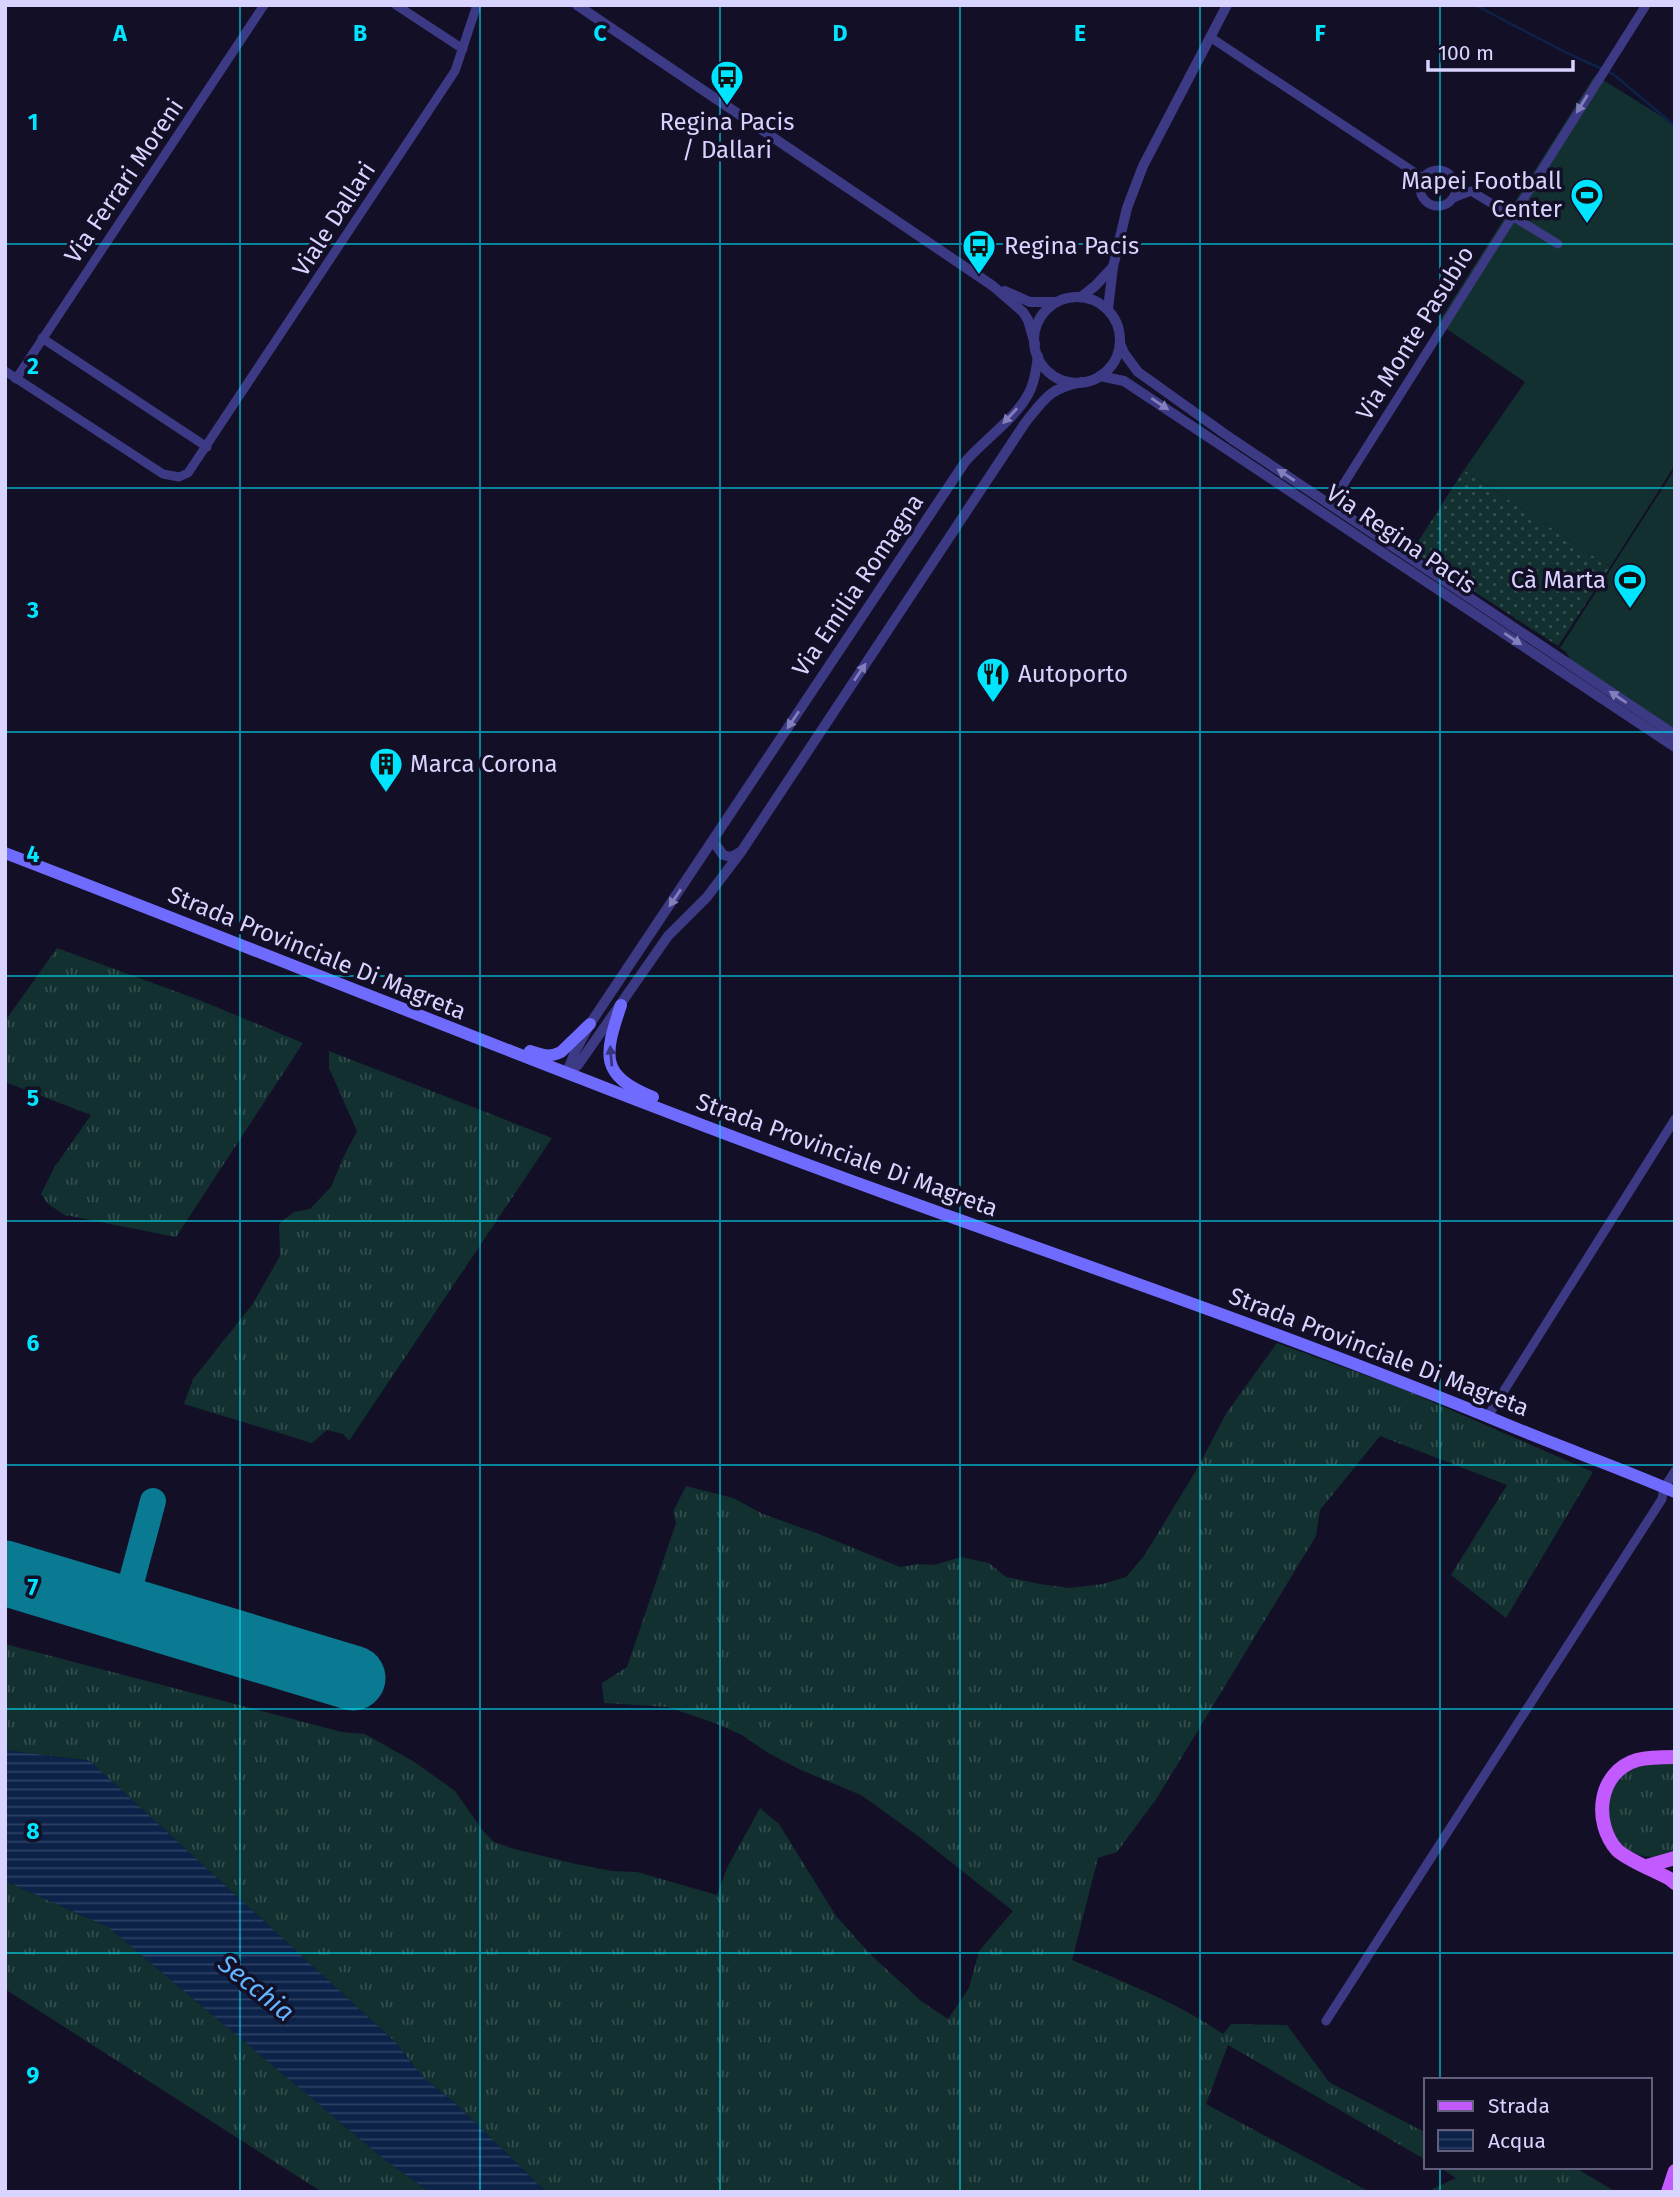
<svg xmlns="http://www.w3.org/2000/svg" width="1680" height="2197" font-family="'Fira Sans',sans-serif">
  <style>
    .grass { fill: url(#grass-tufts) }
    .garden { fill: url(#garden-dots) }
    .pitch { fill: #12302f }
    .water { fill: url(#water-rules) }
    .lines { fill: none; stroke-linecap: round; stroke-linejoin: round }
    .stream { stroke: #0c2248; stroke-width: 2.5 }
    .taxiway { stroke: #0a7a92; stroke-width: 26 }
    .runway { stroke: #0a7a92; stroke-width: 65 }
    .minor { stroke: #3d3a85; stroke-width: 9 }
    .tertiary { stroke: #3d3a85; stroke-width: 10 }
    .secondary { stroke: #6f6bff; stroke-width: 12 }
    .primary { stroke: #c25bff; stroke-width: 14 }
    .oneway { fill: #837fbc }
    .oneway2 { fill: #38347d }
    .grid { fill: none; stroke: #00e5ff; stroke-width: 2; stroke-opacity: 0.55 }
    .labels { text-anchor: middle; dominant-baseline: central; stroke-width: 7; stroke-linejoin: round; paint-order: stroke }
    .poi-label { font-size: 24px; fill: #d9d4ff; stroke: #130f26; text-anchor: start }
    .street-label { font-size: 24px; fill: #d9d4ff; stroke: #130f26 }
    .water-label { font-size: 26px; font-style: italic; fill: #62b6ff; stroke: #130f26 }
    .grid-label { font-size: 23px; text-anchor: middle; font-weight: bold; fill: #00e5ff; stroke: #130f26; stroke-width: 7; stroke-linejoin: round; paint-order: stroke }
  </style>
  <defs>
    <pattern id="grass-tufts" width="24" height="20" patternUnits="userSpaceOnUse" patternTransform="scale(1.75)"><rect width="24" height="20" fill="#12302f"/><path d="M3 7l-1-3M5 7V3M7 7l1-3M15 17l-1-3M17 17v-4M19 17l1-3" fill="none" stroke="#344d4e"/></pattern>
    <pattern id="garden-dots" width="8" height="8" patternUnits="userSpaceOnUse" patternTransform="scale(1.75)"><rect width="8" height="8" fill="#12302f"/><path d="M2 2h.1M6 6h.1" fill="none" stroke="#344d4e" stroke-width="1.8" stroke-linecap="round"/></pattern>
    <pattern id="water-rules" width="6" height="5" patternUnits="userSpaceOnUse" patternTransform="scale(1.75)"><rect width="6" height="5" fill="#0c2248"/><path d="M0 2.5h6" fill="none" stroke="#2f4163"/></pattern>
  </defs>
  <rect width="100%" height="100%" fill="#130f26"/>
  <g class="grass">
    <path d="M57,948L202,1001L303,1043L176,1237L65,1215L48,1204L41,1194L54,1168L91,1115L5,1082V1021Z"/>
    <path d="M329,1051L552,1138L349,1441L343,1434L327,1430L312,1443L184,1404L193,1379L252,1305L280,1256L279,1224L294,1212L310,1209L331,1187L344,1156L357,1131L329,1068Z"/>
    <path d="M1277,1343L1403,1389L1593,1472L1506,1618L1451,1575L1507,1485L1380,1436L1320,1510L1316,1536L1157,1798L1117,1852L1098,1858L1072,1960C1123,1982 1177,2002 1223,2034L1231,2024L1287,2025L1329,2082L1426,2133V2160L1228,2045L1206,2104L1370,2192H546L459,2107L423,2077L395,2042L90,1761L5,1750V1644L342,1732L365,1734L416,1763L455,1791L483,1831L494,1842L514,1849L576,1864L612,1871L637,1872L717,1895L728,1866L760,1808L779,1824L836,1916L871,1955L921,2001L948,2019L969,1988L979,1951L1013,1911L918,1836L861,1795L801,1770L768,1753L742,1735L717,1724L668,1707L604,1703L602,1683L627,1667L676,1523L673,1512L686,1486L733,1498L763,1514L819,1534L900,1567L919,1564L934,1565L961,1557L989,1563L1006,1577L1040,1584L1069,1588L1103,1584L1126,1577L1144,1556L1197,1469L1227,1412Z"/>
    <path d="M1658,1764H1675V1852C1668,1856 1661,1857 1654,1857C1602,1857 1591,1789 1636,1767C1642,1764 1651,1765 1658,1764Z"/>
    <path d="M5,1881L108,1927L385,2160L430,2192H322L5,1989Z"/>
    <path d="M1439,2167H1574L1616,2192H1426L1456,2178Z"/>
  </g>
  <path class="garden" d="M1464,470L1610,567L1558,646L1412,551Z"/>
  <g class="pitch">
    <path d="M1595,75L1661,116L1675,127V465L1610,567L1464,470L1525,382L1438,323Z"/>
    <path d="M1675,469V737L1578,674L1566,652L1560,648Z"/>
  </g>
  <path class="water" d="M5,1750L90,1761L395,2042L423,2077L459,2107L546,2192H430L385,2160L108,1927L5,1881Z"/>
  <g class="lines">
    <path class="stream" d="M1475,5L1567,53L1613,74L1675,126"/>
    <path class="taxiway" d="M124,1609L153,1501"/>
    <path class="runway" d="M5,1573L353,1678"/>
    <g class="minor">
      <path d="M396,5L463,49"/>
      <path d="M1210,37L1423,178"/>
      <circle cx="1438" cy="188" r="18"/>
      <path d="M1453,198L1471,191L1558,244"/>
      <path d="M42,338L207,447"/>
      <path d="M5,371L163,474L179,477L188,473L455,71L477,5"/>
      <path d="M16,379L264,5"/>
      <path d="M1331,504L1646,5"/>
      <path d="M1488,1416L1675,1119"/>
      <path d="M1326,2021L1662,1499L1664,1488L1675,1471"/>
    </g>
    <g class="tertiary">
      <path d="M577,5L993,286L1023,312L1028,320L1035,344"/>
      <path d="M1005,291L1030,302H1057"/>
      <path d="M1081,297L1095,286L1113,267"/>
      <circle cx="1077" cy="340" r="43"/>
      <path d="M1108,309L1113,267L1127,208L1143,166L1227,5"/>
      <path d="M1120,343L1124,353L1138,372L1232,439L1675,735"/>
      <path d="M1100,376L1124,381L1675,747"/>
      <path d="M713,841L723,855L731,857L740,852"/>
      <path d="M567,1072L575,1052L590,1024L965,462C983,441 1012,421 1026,398C1034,386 1036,371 1038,356"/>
      <path d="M567,1073L578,1065L668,936L707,897L741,852L1025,423C1045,398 1050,388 1082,382"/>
    </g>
    <g class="secondary">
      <path d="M5,853C299,966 590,1086 885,1193C1094,1269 1303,1340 1508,1425C1563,1448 1620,1468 1675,1492"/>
      <path d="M621,1005C604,1056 599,1075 653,1097"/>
      <path d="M530,1051C542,1055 549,1058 561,1052L590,1024"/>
    </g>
    <g class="primary">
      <path d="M1675,1757C1662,1757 1649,1757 1637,1760C1597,1772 1593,1823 1617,1850C1627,1860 1656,1871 1670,1879L1675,1883"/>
      <path d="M1647,1866L1675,1858"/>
      <path d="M1668,2192L1675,2171"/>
    </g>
  </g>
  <defs><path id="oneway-solid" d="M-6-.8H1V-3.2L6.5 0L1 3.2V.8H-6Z" transform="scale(1.75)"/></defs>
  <g class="oneway">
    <use href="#oneway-solid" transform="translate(1582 104) rotate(122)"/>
    <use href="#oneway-solid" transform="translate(1160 404) rotate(34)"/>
    <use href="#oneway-solid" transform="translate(1010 416) rotate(133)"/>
    <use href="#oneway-solid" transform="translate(1286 475) rotate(-147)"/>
    <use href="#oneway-solid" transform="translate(1513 639) rotate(34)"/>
    <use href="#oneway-solid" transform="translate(860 672) rotate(-56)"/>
    <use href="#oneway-solid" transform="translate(1618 697) rotate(-146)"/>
    <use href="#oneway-solid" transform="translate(793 720) rotate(124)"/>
    <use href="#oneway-solid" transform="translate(675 898) rotate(124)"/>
  </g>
  <use class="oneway2" href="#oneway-solid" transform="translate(611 1056) rotate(-95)"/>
  <path class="grid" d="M240,5V2192M480,5V2192M720,5V2192M960,5V2192M1200,5V2192M1440,5V2080M5,244H1675M5,488H1675M5,732H1675M5,976H1675M5,1221H1675M5,1465H1675M5,1709H1675M5,1953H1675M1440,2167V2192"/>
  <defs>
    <symbol id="bus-pin" viewBox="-11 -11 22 30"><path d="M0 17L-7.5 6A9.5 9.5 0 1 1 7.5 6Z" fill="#00e5ff" stroke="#130f26"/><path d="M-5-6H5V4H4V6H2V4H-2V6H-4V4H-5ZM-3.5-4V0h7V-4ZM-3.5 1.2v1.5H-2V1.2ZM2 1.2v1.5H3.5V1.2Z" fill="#111"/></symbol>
    <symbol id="stadium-pin" viewBox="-11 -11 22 30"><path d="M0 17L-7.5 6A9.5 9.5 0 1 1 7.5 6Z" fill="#00e5ff" stroke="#130f26"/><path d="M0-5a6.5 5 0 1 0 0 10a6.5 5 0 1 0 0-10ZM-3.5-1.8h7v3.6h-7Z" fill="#111"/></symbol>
    <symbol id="restaurant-pin" viewBox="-11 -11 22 30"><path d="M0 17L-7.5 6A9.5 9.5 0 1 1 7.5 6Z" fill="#00e5ff" stroke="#130f26"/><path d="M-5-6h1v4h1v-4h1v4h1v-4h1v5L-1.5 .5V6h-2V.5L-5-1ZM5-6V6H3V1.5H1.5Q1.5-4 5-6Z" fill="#111"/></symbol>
    <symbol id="building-pin" viewBox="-11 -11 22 30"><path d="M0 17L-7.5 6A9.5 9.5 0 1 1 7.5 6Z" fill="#00e5ff" stroke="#130f26"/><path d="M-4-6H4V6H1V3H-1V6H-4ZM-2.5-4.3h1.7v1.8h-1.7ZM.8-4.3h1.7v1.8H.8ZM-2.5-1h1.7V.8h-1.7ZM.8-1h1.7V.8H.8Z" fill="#111"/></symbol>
  </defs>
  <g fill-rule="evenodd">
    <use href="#bus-pin" x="708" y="58" width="38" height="52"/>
    <use href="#stadium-pin" x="1568" y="176" width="38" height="52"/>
    <use href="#bus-pin" x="960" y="227" width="38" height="52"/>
    <use href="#stadium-pin" x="1611" y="561" width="38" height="52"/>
    <use href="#restaurant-pin" x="974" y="655" width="38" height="52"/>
    <use href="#building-pin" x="367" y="745" width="38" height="52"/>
  </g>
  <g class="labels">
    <g class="poi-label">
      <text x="727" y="122" text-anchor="middle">Regina Pacis<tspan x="727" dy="28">/ Dallari</tspan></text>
      <text x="1562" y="181" text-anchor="end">Mapei Football<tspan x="1562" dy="28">Center</tspan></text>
      <text x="1004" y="246">Regina Pacis</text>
      <text x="1606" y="580" text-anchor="end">Cà Marta</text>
      <text x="1018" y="674">Autoporto</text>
      <text x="410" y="764">Marca Corona</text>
    </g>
    <g class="street-label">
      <text transform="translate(124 181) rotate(-56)">Via Ferrari Moreni</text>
      <text transform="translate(334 219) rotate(-57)">Viale Dallari</text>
      <text transform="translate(1415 333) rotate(-58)">Via Monte Pasubio</text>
      <text transform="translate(1401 539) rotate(34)">Via Regina Pacis</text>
      <text transform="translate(858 585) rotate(-56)">Via Emilia Romagna</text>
      <text transform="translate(317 953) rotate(22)">Strada Provinciale Di Magreta</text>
      <text transform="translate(847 1155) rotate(20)">Strada Provinciale Di Magreta</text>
      <text transform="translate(1379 1352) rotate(21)">Strada Provinciale Di Magreta</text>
    </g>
    <g class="water-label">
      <text transform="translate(256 1988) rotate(39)">Secchia</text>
    </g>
  </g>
  <g class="grid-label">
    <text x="120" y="41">A</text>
    <text x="360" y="41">B</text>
    <text x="600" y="41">C</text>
    <text x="840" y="41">D</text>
    <text x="1080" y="41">E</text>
    <text x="1320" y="41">F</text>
    <text x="33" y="130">1</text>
    <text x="33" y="374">2</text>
    <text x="33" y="618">3</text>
    <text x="33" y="862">4</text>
    <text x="33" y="1106">5</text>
    <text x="33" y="1351">6</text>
    <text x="33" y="1595">7</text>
    <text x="33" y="1839">8</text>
    <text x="33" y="2083">9</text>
  </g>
  <rect width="1680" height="2197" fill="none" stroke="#d9d4ff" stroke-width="14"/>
  <rect x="1424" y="2078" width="228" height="91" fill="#130f26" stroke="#625e7d" stroke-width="2"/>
  <rect x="1438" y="2101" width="35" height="10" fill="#c25bff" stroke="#625e7d" stroke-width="2"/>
  <text x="1488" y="2113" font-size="21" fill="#d9d4ff">Strada</text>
  <rect x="1438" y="2130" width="35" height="21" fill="url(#water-rules)" stroke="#625e7d" stroke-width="2"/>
  <text x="1488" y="2148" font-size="21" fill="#d9d4ff">Acqua</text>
  <path d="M1428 60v10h145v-10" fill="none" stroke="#d9d4ff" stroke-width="3.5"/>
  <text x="1438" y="60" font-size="21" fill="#d9d4ff" stroke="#130f26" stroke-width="5" paint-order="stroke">100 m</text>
</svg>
